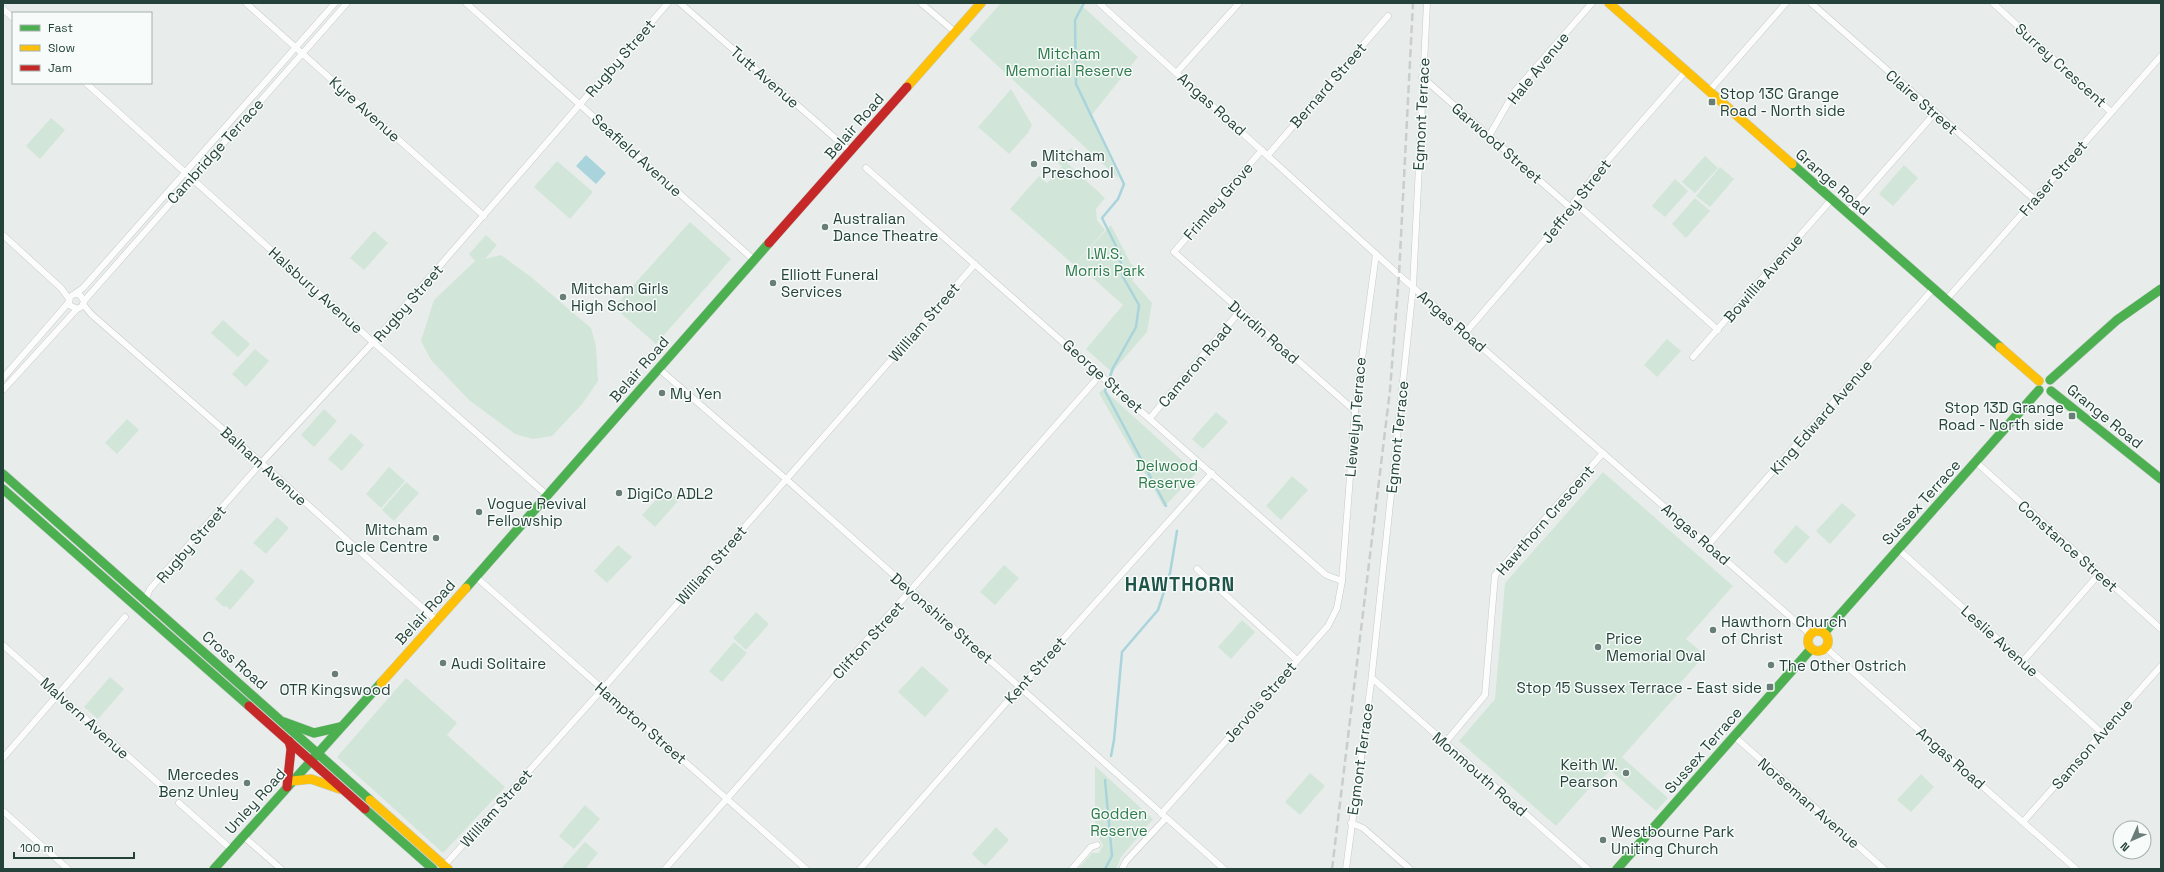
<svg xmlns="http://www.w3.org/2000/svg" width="2164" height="872" font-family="'Space Grotesk',sans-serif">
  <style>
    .green { fill: #d1e6d8 }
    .water { fill: #a9d4db }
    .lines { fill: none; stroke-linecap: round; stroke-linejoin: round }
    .stream { stroke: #a9d4db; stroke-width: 2.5 }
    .street-casing { stroke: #c5cac8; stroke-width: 7 }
    .fast-casing { stroke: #c3cbc8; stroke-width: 10 }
    .slow-casing { stroke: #c3cbc8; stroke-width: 10 }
    .jam-casing { stroke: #c3cbc8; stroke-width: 10 }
    .street { stroke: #fcfcfc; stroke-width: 6 }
    .fast { stroke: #4caf50; stroke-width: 9 }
    .slow { stroke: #ffc107; stroke-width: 9 }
    .jam { stroke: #c62828; stroke-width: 9 }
    .rail { stroke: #c9cdcc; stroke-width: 2.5; stroke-dasharray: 8 4; stroke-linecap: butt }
    .poi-dot { fill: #697e78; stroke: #f7fbf9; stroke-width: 1.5 }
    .labels { text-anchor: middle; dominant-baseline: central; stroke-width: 3; stroke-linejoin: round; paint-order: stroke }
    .park-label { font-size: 15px; fill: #2d7a4b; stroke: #f7fbf9 }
    .street-label { font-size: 15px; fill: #24423a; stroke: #f7fbf9 }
    .poi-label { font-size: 15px; fill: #24423a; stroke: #f7fbf9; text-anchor: start }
    .district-label { font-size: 19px; font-weight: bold; letter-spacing: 1px; fill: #1f5548; stroke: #f7fbf9 }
  </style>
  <rect width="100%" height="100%" fill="#e8edeb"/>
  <g class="green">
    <path d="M1001,3H1079L1138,57L1091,116L1119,179L969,39Z"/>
    <path d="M1011,89L1032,125L1028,133L1009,154L978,127Z"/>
    <path d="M51,118L65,130L40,159L26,146Z"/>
    <path d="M1071,148L1076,153L1067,163L1105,198L1096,209L1097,220L1105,230L1074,265L1010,209L1039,176L1047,183L1062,166L1058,163Z"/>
    <path d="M1705,156L1718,168L1695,193L1682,182Z"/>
    <path d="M557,161L593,192L570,219L534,187Z"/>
    <path d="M1904,165L1918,178L1893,206L1879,194Z"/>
    <path d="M1720,167L1734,179L1710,207L1696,196Z"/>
    <path d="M1675,179L1688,191L1665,217L1652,206Z"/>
    <path d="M1695,198L1710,211L1686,238L1672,224Z"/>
    <path d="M690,222L731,259L656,344L614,307Z"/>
    <path d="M1111,225L1131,264L1140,270L1132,280L1152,303L1147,332L1112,372L1086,349L1123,305L1076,263Z"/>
    <path d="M374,231L388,243L364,270L350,258Z"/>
    <path d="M486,235L497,245L485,259L501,255L531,277L591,328L596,346L598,381L583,403L552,436L533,439L515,434L469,400L431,360L421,341L434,300L475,261L469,254Z"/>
    <path d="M223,320L250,344L238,357L211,333Z"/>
    <path d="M1667,339L1681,351L1657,377L1644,365Z"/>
    <path d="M255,349L269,361L246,387L232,374Z"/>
    <path d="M1103,389L1196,473L1164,507L1099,393Z"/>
    <path d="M324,409L337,421L314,447L301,435Z"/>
    <path d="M1216,412L1228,422L1203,449L1192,439Z"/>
    <path d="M127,419L139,430L117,454L105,443Z"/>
    <path d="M351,433L364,445L342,471L328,459Z"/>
    <path d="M389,467L405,481L381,508L366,494Z"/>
    <path d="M1603,472L1733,586L1686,639L1705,655L1674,690L1678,694L1622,757L1668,798L1656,811L1610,770L1597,785L1594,783L1556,826L1459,741L1495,699L1505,583Z"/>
    <path d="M1292,476L1308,490L1281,520L1266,506Z"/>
    <path d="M406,482L419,493L394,521L382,510Z"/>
    <path d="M666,489L679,500L655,527L642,515Z"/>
    <path d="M1842,503L1856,515L1830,544L1816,531Z"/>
    <path d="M277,517L289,528L266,554L253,543Z"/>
    <path d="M1796,525L1810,537L1786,564L1773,552Z"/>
    <path d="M618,545L632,557L607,583L594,571Z"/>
    <path d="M1004,565L1019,578L995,605L980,592Z"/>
    <path d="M241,569L255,581L230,610L226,606L224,607L215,599Z"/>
    <path d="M756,612L769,624L746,650L733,638Z"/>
    <path d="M1242,620L1255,632L1231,659L1218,647Z"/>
    <path d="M734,642L747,653L722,682L709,671Z"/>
    <path d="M922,666L949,690L925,717L898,692Z"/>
    <path d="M110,677L124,689L98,719L84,707Z"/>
    <path d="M406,678L457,723L447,735L505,787L443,853L337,757Z"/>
    <path d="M1095,766L1153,819L1121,857L1116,869H1078L1092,853H1099L1103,845L1095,832Z"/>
    <path d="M1310,773L1325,786L1300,815L1285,802Z"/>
    <path d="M1921,774L1934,787L1911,812L1897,800Z"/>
    <path d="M585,805L600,819L574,849L559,836Z"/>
    <path d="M996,827L1009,840L985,866L972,854Z"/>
    <path d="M585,842L598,853L585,869H561Z"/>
  </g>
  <path class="water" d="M586,155L606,173L596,184L576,166Z"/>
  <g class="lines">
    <g class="stream">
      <path d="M1084,3L1075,20L1076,84L1124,184L1118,199L1102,218L1119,252L1123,277L1139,305L1136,327L1113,368L1105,391L1166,506"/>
      <path d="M1111,756L1114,740L1122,652L1158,610L1170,573L1177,531"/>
      <path d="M1105,869L1112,856L1105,780"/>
    </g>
    <defs>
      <g id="street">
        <path d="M246,3L484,216"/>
        <path d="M466,3L754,260"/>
        <path d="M680,3L850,151"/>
        <path d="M921,3L955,32"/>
        <path d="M1099,3L1399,275L1810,634"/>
        <path d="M1811,3L2034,199"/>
        <path d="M1993,3L2111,112"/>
        <path d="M3,9L13,18"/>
        <path d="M1177,72L1239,3"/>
        <path d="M1422,77L1572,209"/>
        <path d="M86,83L373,342L547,495"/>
        <path d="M1709,91L1786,3"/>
        <path d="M1489,136L1515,91L1592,3"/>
        <path d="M1262,150L1174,252L1355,411"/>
        <path d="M1268,155L1388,16"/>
        <path d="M866,168L1326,575L1342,581"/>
        <path d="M1574,202L1718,330"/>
        <path d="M1847,213L1935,113"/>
        <path d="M3,235L61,288L69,299"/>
        <path d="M76,294L80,295L84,301L83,306L77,309L69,305L70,297L83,288L335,3"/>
        <path d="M1946,300L2161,56"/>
        <path d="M84,301L347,3"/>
        <path d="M83,304L91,314L258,460L436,620"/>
        <path d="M1466,332L1572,209L1574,202L1594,176L1686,71"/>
        <path d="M1693,357L1832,199"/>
        <path d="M658,368L786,479L1224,869"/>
        <path d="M3,378L69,302"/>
        <path d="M3,390L77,309"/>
        <path d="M1150,418L1240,311"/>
        <path d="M1976,462L2161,629"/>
        <path d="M1708,545L1933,289"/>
        <path d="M1898,549L2102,733"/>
        <path d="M1197,569L1297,660"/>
        <path d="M476,577L806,869"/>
        <path d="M145,600L150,589L261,463L377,338L668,3"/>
        <path d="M3,645L167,791"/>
        <path d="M1826,648L2076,869"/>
        <path d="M2023,661L2099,574"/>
        <path d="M1372,678L1588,869"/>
        <path d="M1734,736L1884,869"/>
        <path d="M1445,743L1485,695L1495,575L1603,453"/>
        <path d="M3,758L125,617"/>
        <path d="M179,803L231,849"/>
        <path d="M3,811L68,869"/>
        <path d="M1161,814L1328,626L1337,608L1342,581L1355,411L1376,254"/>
        <path d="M2023,822L2161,666"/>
        <path d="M1351,823L1363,828L1410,869"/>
        <path d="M243,836L281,869"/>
        <path d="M444,866L606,685L975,264"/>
        <path d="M665,869L1101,374"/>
        <path d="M860,869L1020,687L1212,473"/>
        <path d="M1072,869L1091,847L1097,845"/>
        <path d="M1122,869L1126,861L1166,818"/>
        <path d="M1346,869L1371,683L1413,287L1427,3"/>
      </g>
      <g id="fast">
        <path d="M1792,164L2000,347"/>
        <path d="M2050,380L2117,320L2161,289"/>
        <path d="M2051,391L2161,479"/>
        <path d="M3,474L370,800"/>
        <path d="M3,489L249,706"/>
        <path d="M466,588L769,243"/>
        <path d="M1824,633L2039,390"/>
        <path d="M284,722L314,733L340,727"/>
        <path d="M365,809L433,869"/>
        <path d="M214,869L381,683"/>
        <path d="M1617,869L1811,649"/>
      </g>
      <g id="slow">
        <path d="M1609,3L1792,164"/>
        <path d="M907,87L981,3"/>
        <path d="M2000,347L2039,381"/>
        <circle cx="1818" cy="641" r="10"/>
        <path d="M381,683L466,588"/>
        <path d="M292,781L311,779L340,789"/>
        <path d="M370,800L448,869"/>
      </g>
      <g id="jam">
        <path d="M769,243L907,87"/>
        <path d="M249,706L365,809"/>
        <path d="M287,787L291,749L289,741"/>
      </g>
    </defs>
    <use href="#street" class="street-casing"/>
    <use href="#fast" class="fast-casing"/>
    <use href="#slow" class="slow-casing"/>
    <use href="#jam" class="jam-casing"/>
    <use href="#street" class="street"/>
    <use href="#fast" class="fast"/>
    <use href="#slow" class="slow"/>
    <use href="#jam" class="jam"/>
    <path class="rail" d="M1332,869L1390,390L1399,275L1413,3"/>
  </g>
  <g class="poi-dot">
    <rect x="1708" y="98" width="8" height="8" rx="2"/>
    <circle cx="1034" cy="164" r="4"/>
    <circle cx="825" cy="227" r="4"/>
    <circle cx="773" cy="283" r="4"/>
    <circle cx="563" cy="297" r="4"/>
    <circle cx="662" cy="393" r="4"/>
    <rect x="2068" y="412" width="8" height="8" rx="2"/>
    <circle cx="619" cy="493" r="4"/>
    <circle cx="479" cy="512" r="4"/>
    <circle cx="436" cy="538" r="4"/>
    <circle cx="1713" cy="630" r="4"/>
    <circle cx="1598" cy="647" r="4"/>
    <circle cx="443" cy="663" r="4"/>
    <circle cx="1771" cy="665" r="4"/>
    <circle cx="335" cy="674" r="4"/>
    <rect x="1766" y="683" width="8" height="8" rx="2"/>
    <circle cx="1626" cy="773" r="4"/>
    <circle cx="247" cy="783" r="4"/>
    <circle cx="1603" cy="840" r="4"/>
  </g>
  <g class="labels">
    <g class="park-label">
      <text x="1069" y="53">Mitcham<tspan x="1069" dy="17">Memorial Reserve</tspan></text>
      <text x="1105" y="253">I.W.S.<tspan x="1105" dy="17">Morris Park</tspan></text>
      <text x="1167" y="465">Delwood<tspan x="1167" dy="17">Reserve</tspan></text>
      <text x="1119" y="813">Godden<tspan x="1119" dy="17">Reserve</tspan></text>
    </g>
    <g class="street-label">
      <text transform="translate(620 58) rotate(-49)">Rugby Street</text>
      <text transform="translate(2061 65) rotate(42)">Surrey Crescent</text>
      <text transform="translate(1538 68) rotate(-51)">Hale Avenue</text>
      <text transform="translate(765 77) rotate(41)">Tutt Avenue</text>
      <text transform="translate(1328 85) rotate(-49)">Bernard Street</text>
      <text transform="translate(1922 102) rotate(41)">Claire Street</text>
      <text transform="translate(1212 104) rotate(42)">Angas Road</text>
      <text transform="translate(365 109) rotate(42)">Kyre Avenue</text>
      <text transform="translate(1421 114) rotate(-87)">Egmont Terrace</text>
      <text transform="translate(854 126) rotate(-49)">Belair Road</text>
      <text transform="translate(1497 143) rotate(41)">Garwood Street</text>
      <text transform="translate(215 151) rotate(-48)">Cambridge Terrace</text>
      <text transform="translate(637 155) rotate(42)">Seafield Avenue</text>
      <text transform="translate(2053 178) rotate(-49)">Fraser Street</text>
      <text transform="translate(1833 182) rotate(41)">Grange Road</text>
      <text transform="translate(1218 201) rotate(-49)">Frimley Grove</text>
      <text transform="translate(1576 201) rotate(-52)">Jeffrey Street</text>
      <text transform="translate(1763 278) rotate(-49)">Bowillia Avenue</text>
      <text transform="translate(316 290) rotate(42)">Halsbury Avenue</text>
      <text transform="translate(408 303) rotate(-49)">Rugby Street</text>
      <text transform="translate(1452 321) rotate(41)">Angas Road</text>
      <text transform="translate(924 322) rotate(-49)">William Street</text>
      <text transform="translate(1264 332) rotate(41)">Durdin Road</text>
      <text transform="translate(1195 365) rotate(-50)">Cameron Road</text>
      <text transform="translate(639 369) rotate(-49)">Belair Road</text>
      <text transform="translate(1103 376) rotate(42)">George Street</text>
      <text transform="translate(2105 416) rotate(39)">Grange Road</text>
      <text transform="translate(1355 417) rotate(-85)">Llewelyn Terrace</text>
      <text transform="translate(1821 417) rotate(-49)">King Edward Avenue</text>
      <text transform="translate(1397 437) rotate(-84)">Egmont Terrace</text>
      <text transform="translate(264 466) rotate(42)">Balham Avenue</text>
      <text transform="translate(1921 502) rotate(-48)">Sussex Terrace</text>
      <text transform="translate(1545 520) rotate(-49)">Hawthorn Crescent</text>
      <text transform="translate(1696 534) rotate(41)">Angas Road</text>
      <text transform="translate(191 544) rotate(-49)">Rugby Street</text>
      <text transform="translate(2068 546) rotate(42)">Constance Street</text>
      <text transform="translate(711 565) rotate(-49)">William Street</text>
      <text transform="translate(425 612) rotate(-48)">Belair Road</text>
      <text transform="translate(942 618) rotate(41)">Devonshire Street</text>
      <text transform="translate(868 640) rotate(-48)">Clifton Street</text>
      <text transform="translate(2000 641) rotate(42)">Leslie Avenue</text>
      <text transform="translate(235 660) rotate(41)">Cross Road</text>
      <text transform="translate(1035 670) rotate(-48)">Kent Street</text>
      <text transform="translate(1260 702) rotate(-49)">Jervois Street</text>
      <text transform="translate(85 718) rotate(42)">Malvern Avenue</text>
      <text transform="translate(641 723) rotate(41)">Hampton Street</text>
      <text transform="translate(2092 744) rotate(-49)">Samson Avenue</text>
      <text transform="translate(1703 750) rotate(-49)">Sussex Terrace</text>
      <text transform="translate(1951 758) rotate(41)">Angas Road</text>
      <text transform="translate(1360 759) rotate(-82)">Egmont Terrace</text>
      <text transform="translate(1480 774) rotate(41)">Monmouth Road</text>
      <text transform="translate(255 801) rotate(-48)">Unley Road</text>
      <text transform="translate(1809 803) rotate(41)">Norseman Avenue</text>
      <text transform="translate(496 808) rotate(-48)">William Street</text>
    </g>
    <g class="poi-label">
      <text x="1720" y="93">Stop 13C Grange<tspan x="1720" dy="17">Road - North side</tspan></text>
      <text x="1042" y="155">Mitcham<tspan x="1042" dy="17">Preschool</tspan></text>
      <text x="833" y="218">Australian<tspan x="833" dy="17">Dance Theatre</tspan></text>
      <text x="781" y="274">Elliott Funeral<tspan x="781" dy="17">Services</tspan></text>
      <text x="571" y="288">Mitcham Girls<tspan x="571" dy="17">High School</tspan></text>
      <text x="670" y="393">My Yen</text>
      <text x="2064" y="407" text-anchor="end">Stop 13D Grange<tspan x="2064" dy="17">Road - North side</tspan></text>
      <text x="627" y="493">DigiCo ADL2</text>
      <text x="487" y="503">Vogue Revival<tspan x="487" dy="17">Fellowship</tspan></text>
      <text x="428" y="529" text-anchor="end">Mitcham<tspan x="428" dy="17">Cycle Centre</tspan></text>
      <text x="1721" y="621">Hawthorn Church<tspan x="1721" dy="17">of Christ</tspan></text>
      <text x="1606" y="638">Price<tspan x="1606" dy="17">Memorial Oval</tspan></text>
      <text x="451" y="663">Audi Solitaire</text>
      <text x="1779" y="665">The Other Ostrich</text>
      <text x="1762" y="687" text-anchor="end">Stop 15 Sussex Terrace - East side</text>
      <text x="335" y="689" text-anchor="middle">OTR Kingswood</text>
      <text x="1618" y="764" text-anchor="end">Keith W.<tspan x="1618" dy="17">Pearson</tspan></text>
      <text x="239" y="774" text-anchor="end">Mercedes<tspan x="239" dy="17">Benz Unley</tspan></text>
      <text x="1611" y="831">Westbourne Park<tspan x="1611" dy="17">Uniting Church</tspan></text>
    </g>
    <g class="district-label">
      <text x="1180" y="584">HAWTHORN</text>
    </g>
  </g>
  <rect width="2164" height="872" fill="none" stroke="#24423a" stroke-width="8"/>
  <rect x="12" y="12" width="140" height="72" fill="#f7fbf9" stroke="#a3b1ad"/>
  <rect x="20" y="25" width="20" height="6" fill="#4caf50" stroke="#a3b1ad"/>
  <text x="48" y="32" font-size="12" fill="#24423a">Fast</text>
  <rect x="20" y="45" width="20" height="6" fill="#ffc107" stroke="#a3b1ad"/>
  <text x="48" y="52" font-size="12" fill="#24423a">Slow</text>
  <rect x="20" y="65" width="20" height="6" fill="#c62828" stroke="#a3b1ad"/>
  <text x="48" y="72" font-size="12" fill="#24423a">Jam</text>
  <g transform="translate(2132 840) rotate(225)"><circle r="19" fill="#f7fbf9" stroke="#a3b1ad"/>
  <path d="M0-3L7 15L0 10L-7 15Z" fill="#697e78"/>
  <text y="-6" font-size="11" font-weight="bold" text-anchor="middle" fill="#24423a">N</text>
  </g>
  <path d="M14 852v6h120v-6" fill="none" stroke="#24423a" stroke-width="2"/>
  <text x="20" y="852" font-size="12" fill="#24423a" stroke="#f7fbf9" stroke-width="3" paint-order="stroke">100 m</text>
</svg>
